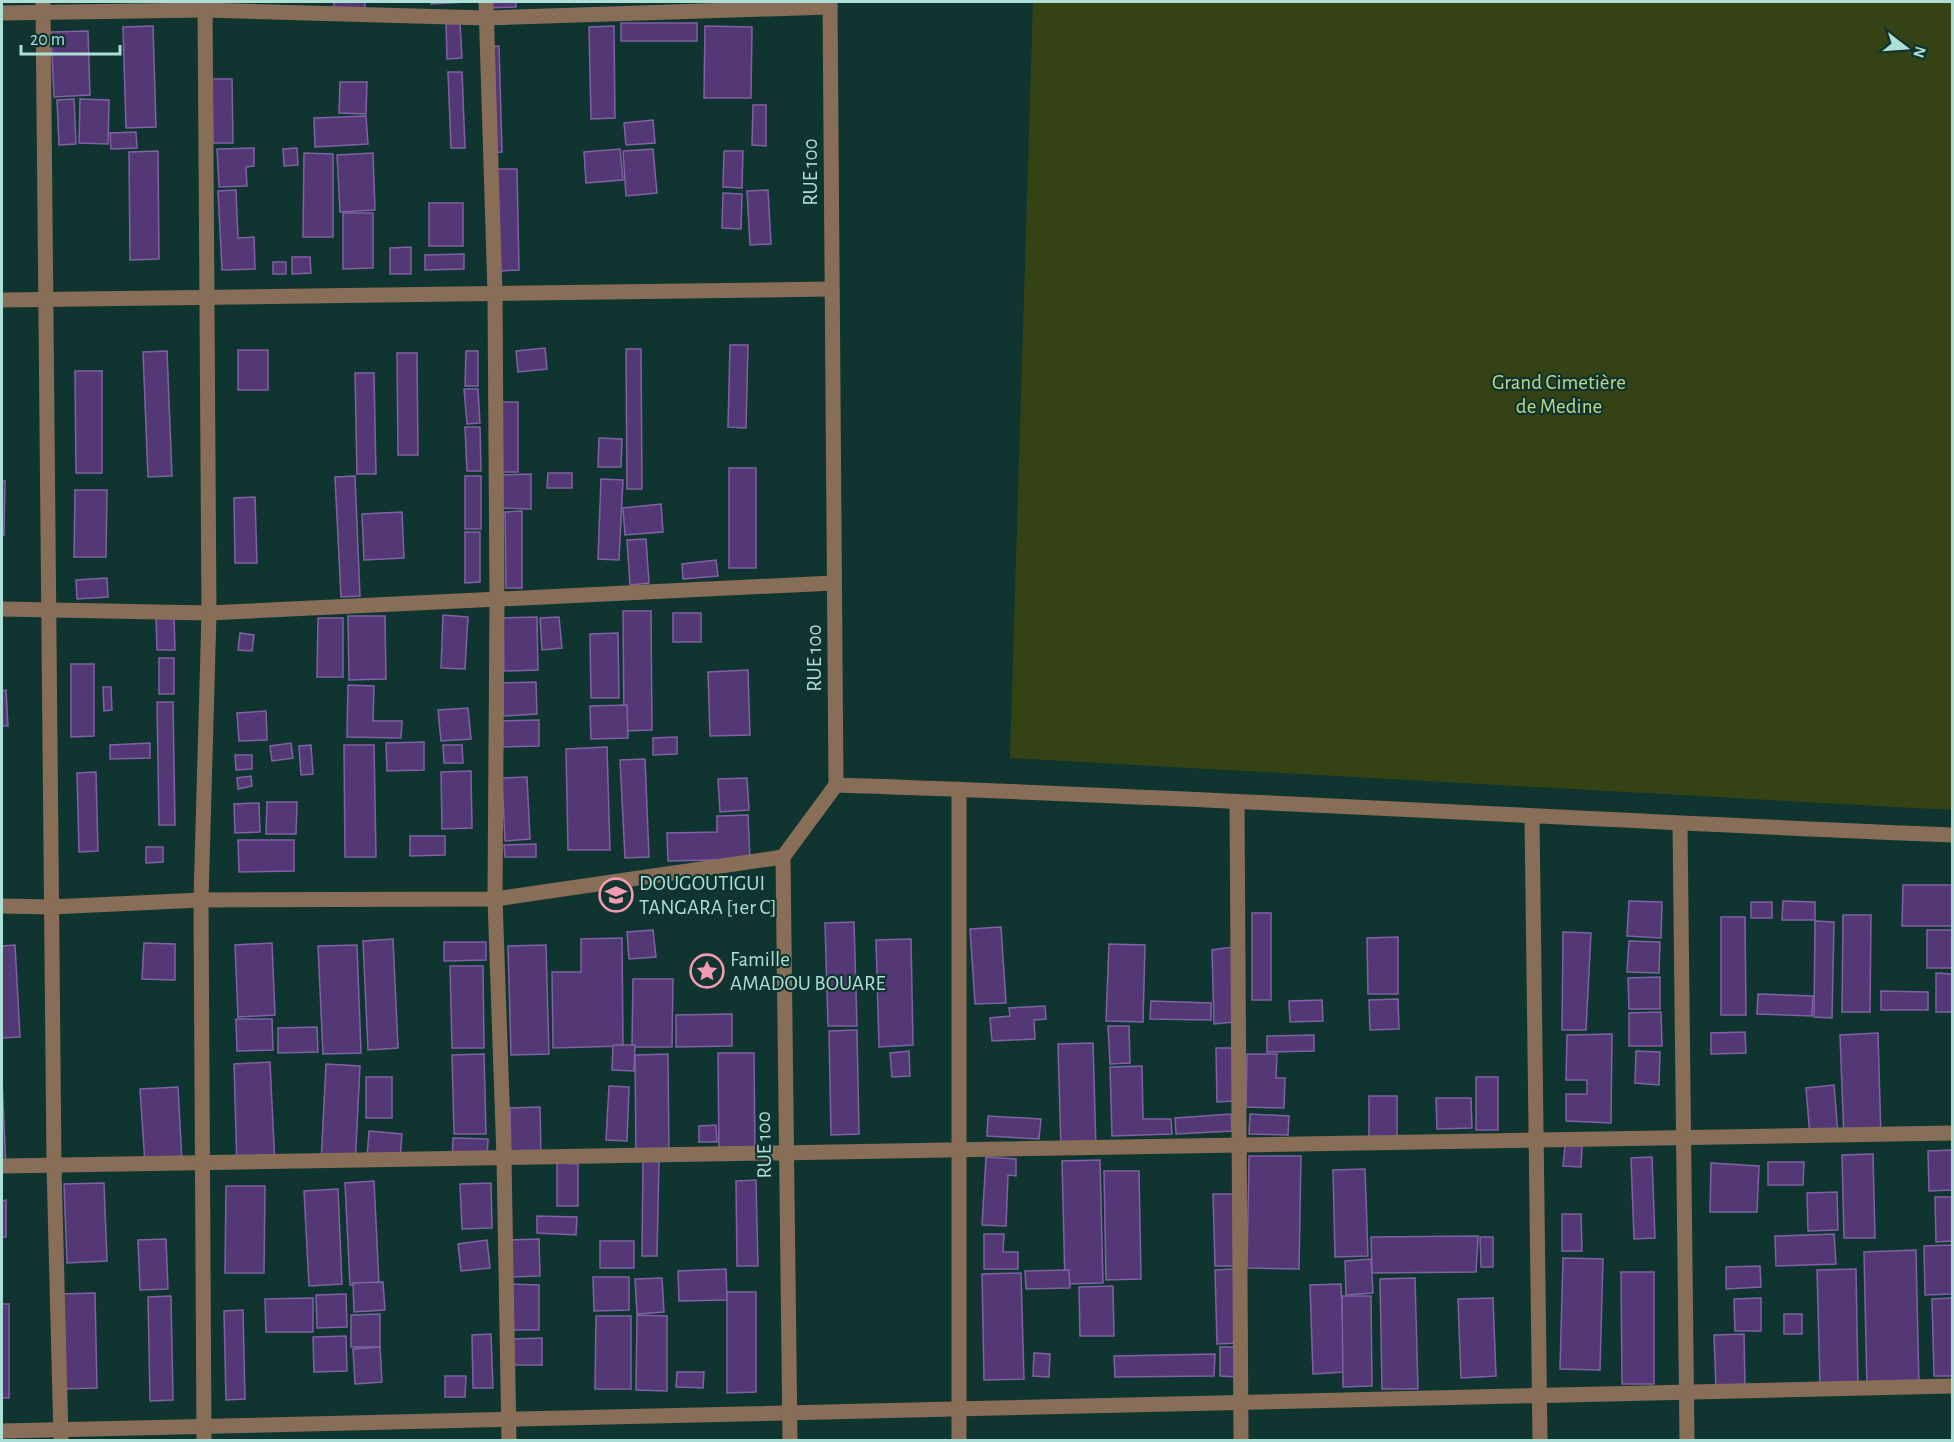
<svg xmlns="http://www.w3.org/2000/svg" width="1954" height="1442" font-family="'Alegreya Sans',sans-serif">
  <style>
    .green { fill: #354314 }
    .building { fill: #543775; stroke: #7f62a4; stroke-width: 1.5 }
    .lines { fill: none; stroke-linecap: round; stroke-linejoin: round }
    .minor { stroke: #886e57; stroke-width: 15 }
    .labels { text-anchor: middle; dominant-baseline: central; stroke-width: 4.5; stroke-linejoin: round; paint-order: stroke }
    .street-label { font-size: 21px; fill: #aedfd7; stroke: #103430 }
    .park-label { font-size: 21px; fill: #bdd886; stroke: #103430 }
    .poi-label { font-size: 21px; fill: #aedfd7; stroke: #103430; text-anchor: start }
  </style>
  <rect width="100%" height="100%" fill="#103430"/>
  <path class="green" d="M1033,2H1952V810L1010,758Z"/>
  <g class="building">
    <rect x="334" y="2" width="31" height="8"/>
    <path d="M431,2H466L431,4Z"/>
    <path d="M482,2H516V7L482,8Z"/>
    <path d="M460,23L462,58L447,59L446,24Z"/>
    <rect x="621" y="23" width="76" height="18"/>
    <path d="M153,26L156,127L126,128L123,27Z"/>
    <path d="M614,26L615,118L591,119L589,27Z"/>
    <path d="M705,26L752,27L751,98H704Z"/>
    <path d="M88,31L90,95L54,97L51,32Z"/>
    <path d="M499,46L502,152L487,153L483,47Z"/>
    <path d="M448,72H462L465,148H451Z"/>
    <path d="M212,79H232L233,143H213Z"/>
    <path d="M340,82H367L366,114L339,113Z"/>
    <path d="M74,99L76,144L59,145L57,100Z"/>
    <path d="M80,99L109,100L108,144L79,143Z"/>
    <path d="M753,105H766V146L752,145Z"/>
    <path d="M366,116L368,144L315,147L314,118Z"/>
    <path d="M653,120L655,143L626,145L624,123Z"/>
    <path d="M136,132L137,148L111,149L110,133Z"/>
    <path d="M254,148V166L246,167L247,186L219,187L217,149Z"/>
    <path d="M297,148L298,165L284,166L283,149Z"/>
    <path d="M620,149L623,180L586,183L584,152Z"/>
    <path d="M653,149L657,193L626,196L623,151Z"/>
    <path d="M158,151L159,259L130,260L129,152Z"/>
    <path d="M724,151H743L742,188L723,187Z"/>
    <path d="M304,153L333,154V237H303Z"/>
    <path d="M373,153L375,210L340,212L337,155Z"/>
    <path d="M497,169H517L519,270L498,271Z"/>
    <path d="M236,190L238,238L254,237L255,269L222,270L218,191Z"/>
    <path d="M768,190L771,244L750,245L747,191Z"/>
    <path d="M723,193L742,194L741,229L722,228Z"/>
    <rect x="429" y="203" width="34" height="43"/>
    <path d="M343,213H373V268L343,269Z"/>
    <path d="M411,247V274H390V248Z"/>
    <path d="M464,254V269L425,270V255Z"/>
    <path d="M292,257H310L311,273L292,274Z"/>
    <rect x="273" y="262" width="13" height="12"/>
    <path d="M730,345H748L746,428L728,427Z"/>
    <path d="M545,348L547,369L518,372L516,351Z"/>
    <path d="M626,349H641L642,489H627Z"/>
    <rect x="238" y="350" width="30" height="40"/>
    <path d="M167,351L172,476L148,477L143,352Z"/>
    <path d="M466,351H478V386H465Z"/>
    <path d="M397,353H417L418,455H398Z"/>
    <path d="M75,371H102V473H76Z"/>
    <path d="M355,373H374L376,474H357Z"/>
    <path d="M464,389H478L480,423L467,424Z"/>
    <rect x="500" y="402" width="18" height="70"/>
    <path d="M465,427H480L481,471H467Z"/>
    <path d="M599,438L622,439L621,467H598Z"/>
    <rect x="729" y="468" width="27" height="100"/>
    <path d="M548,473H572V488H547Z"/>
    <path d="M531,474V509L501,508V475Z"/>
    <path d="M355,476L360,596L341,597L335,477Z"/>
    <rect x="465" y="476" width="16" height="53"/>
    <path d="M601,479L623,480L619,560L598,559Z"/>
    <path d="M2,481H5L4,535H2Z"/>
    <path d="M75,490H107L106,557H74Z"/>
    <path d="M255,497L257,563H235L234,498Z"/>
    <path d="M661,504L663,532L625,535L623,508Z"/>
    <path d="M522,511V588H506L505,512Z"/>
    <path d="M402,512L404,558L364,560L362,514Z"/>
    <path d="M465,532H480V582L465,583Z"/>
    <path d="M646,539L649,583L630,585L627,540Z"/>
    <path d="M716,560L718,576L683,579L682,564Z"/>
    <path d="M107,578L108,597L77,599L76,580Z"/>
    <path d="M623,611H651L652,730L624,731Z"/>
    <rect x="673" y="613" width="28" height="29"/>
    <path d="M443,615L468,617L465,669L441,668Z"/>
    <path d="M348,616H385L386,679L349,680Z"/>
    <path d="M537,617L538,670L504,671L503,618Z"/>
    <path d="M559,617L562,648L542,650L540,618Z"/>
    <path d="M156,618H174L175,650H157Z"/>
    <path d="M318,618H343V677H317Z"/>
    <path d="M240,633L254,635L252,651L238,650Z"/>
    <path d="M618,633L619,698H591L590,634Z"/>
    <rect x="159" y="658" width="15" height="36"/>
    <path d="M71,664H94V736L71,737Z"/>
    <path d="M748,670L750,735L710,736L708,672Z"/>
    <path d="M536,682L537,714L503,716V683Z"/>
    <path d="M348,685L374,686L373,721H402L401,738L347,737Z"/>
    <path d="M103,687H111L112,710L104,711Z"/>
    <path d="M6,690L8,726H2V691Z"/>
    <path d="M157,702H173L175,825H159Z"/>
    <path d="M627,705L628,738L591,739L590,706Z"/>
    <path d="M468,708L471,739L441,741L438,710Z"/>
    <path d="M266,711L267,740L239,741L237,713Z"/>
    <path d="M539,720V746L503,747L502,721Z"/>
    <path d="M677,737V754L653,755V738Z"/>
    <path d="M424,742V770L387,771L386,743Z"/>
    <path d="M150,743V758L110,759V745Z"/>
    <path d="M291,743L293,758L272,761L270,746Z"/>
    <path d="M311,745L313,774L301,775L299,746Z"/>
    <path d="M344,745H374L376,857H345Z"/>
    <path d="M443,745H462L463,763H444Z"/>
    <path d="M607,747L610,850H568L566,749Z"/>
    <path d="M235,755H252V769L236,770Z"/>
    <path d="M645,759L649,857L625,858L620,760Z"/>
    <path d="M471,771L472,828L442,829L441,772Z"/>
    <path d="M96,772L98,851L79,852L77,773Z"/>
    <path d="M251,776L252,786L238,789L237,778Z"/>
    <path d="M527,777L530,839L505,841L502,778Z"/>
    <path d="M747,778L749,810L720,812L718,779Z"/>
    <path d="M267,802H297L296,834H266Z"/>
    <path d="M259,803L260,832L235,833L234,804Z"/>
    <path d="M748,815L750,859L668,861L667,833L717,832V816Z"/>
    <path d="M410,836H445V855L410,856Z"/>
    <path d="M238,840H294V871L239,872Z"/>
    <path d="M536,844V857H505L504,845Z"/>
    <path d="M146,847H163V862L146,863Z"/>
    <path d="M1903,885H1952V926H1902Z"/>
    <path d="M1629,901L1662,902L1661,938L1627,936Z"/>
    <path d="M1783,901L1815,902V920H1782Z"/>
    <rect x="1751" y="902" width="21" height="16"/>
    <rect x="1252" y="913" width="19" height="87"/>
    <path d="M1843,915H1871L1870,1012H1842Z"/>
    <path d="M1721,917H1745L1746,1015H1721Z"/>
    <path d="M1815,921L1834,922L1832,1018L1814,1017Z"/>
    <path d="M854,922L857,1026H828L825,923Z"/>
    <path d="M1001,927L1006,1003L975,1004L970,929Z"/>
    <path d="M653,930L656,957L629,959L627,932Z"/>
    <rect x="1927" y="930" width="25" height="38"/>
    <path d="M1563,932L1591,933L1586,1030H1562Z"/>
    <path d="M1398,937V994H1368L1367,938Z"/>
    <path d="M622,938L623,1046L553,1048L552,972H581V939Z"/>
    <path d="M393,939L398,1048L368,1050L363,941Z"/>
    <path d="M911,939L913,1045L879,1047L876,940Z"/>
    <path d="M1629,941L1660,942L1659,973L1627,972Z"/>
    <path d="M444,942H486V960L444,961Z"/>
    <path d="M144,943L175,944V980L142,979Z"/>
    <path d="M272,943L275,1015L238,1017L235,945Z"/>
    <path d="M1109,944L1145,945L1143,1022L1106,1021Z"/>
    <path d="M15,945L20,1037L2,1038V946Z"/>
    <path d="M357,945L361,1053L323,1054L318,946Z"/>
    <path d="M546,945L549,1054L511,1055L508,946Z"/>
    <path d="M1232,947L1233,1022L1214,1024L1212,950Z"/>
    <path d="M450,966H483L484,1048H452Z"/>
    <path d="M1936,973L1952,974V1012H1936Z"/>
    <path d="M1660,977V1009H1629L1628,978Z"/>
    <path d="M633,979H673L672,1047H632Z"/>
    <path d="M1881,991L1928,992V1010H1881Z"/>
    <path d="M1758,994L1813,996L1812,1016L1757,1014Z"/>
    <path d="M1398,999L1399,1029L1370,1030L1369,1000Z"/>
    <path d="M1322,1000L1323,1021L1290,1022L1289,1001Z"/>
    <path d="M1151,1001L1211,1003V1020L1150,1019Z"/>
    <path d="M1045,1006L1046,1019L1034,1020L1035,1039L992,1041L990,1018L1010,1016L1009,1008Z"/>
    <path d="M1661,1012L1662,1046H1629V1013Z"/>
    <path d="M732,1014V1046L676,1047V1015Z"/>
    <path d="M236,1019H272L273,1050L237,1051Z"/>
    <path d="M1108,1026H1129L1130,1063L1110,1064Z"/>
    <path d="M317,1027L318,1052L278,1053V1028Z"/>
    <path d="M857,1030L859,1134L831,1135L829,1031Z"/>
    <path d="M1745,1032L1746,1053L1711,1054V1033Z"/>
    <path d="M1878,1033L1881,1139L1844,1140L1840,1035Z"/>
    <path d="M1612,1034L1611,1123L1566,1121V1094H1587V1080H1566L1567,1035Z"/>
    <path d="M1314,1035V1051L1267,1052V1036Z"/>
    <path d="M1093,1043L1096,1149L1061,1150L1058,1044Z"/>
    <path d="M613,1045H635L634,1071L612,1070Z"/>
    <path d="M1216,1048H1233L1235,1101L1217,1102Z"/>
    <path d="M909,1051L910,1076L892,1077L890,1053Z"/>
    <path d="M1636,1051L1660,1052L1659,1085L1635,1083Z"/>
    <path d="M718,1053H754L755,1156H719Z"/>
    <path d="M484,1054L486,1134H454L452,1055Z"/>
    <path d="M668,1054L669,1158H636L635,1055Z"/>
    <path d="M1247,1054H1277L1276,1078H1285L1284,1108L1246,1107Z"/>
    <path d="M270,1062L275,1166L237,1167L234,1064Z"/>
    <path d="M326,1064L360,1066L355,1166L321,1164Z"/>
    <path d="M1142,1066L1143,1119H1171L1172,1134L1112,1136L1110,1067Z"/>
    <rect x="366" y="1077" width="26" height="41"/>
    <rect x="1476" y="1077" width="22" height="53"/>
    <path d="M2,1078L6,1169H2Z"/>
    <path d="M1834,1085L1838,1135L1810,1137L1806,1088Z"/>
    <path d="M609,1086L629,1087L627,1141L606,1140Z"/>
    <path d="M178,1087L182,1162L145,1164L140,1089Z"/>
    <rect x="1369" y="1096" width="28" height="49"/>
    <path d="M1436,1098H1471L1472,1128L1437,1129Z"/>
    <path d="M540,1107L541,1161L511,1162L510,1108Z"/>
    <path d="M1231,1114L1232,1131L1176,1134L1175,1118Z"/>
    <path d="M1250,1114L1289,1116L1288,1135L1249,1134Z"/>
    <path d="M988,1116L1041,1119L1039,1139L987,1136Z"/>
    <path d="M716,1125L717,1142H699V1126Z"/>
    <path d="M369,1131L402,1134L400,1160L367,1157Z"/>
    <path d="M453,1138L488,1139L487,1161H452Z"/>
    <path d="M1565,1146H1582L1581,1167L1563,1166Z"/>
    <path d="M1952,1150V1190L1929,1191L1928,1151Z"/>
    <path d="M1873,1154L1875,1238H1844L1842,1155Z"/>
    <path d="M1249,1156H1301L1299,1269L1247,1268Z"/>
    <path d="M986,1157L1016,1159V1176L1008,1175L1006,1226L982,1225Z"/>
    <path d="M1652,1157L1655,1238L1634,1239L1631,1158Z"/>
    <path d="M643,1160H659L657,1256H642Z"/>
    <path d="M1100,1160L1103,1283L1065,1284L1062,1161Z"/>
    <path d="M1768,1162H1804L1803,1185H1768Z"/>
    <path d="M557,1163L578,1164V1206H557Z"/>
    <path d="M1711,1163L1759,1166L1757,1212H1710Z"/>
    <path d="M1365,1169L1368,1256L1335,1257L1333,1170Z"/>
    <path d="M1104,1171H1139L1141,1279L1106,1280Z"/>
    <path d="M756,1180L758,1266H737L736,1181Z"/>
    <path d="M374,1181L379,1284L350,1285L345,1183Z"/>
    <path d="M104,1183L107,1261L67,1263L64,1184Z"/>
    <path d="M491,1183L492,1228L462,1229L460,1184Z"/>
    <path d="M226,1186H265L264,1273H225Z"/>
    <path d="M338,1189L342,1284L309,1286L304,1191Z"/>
    <path d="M1837,1192L1838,1230L1808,1231L1807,1193Z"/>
    <path d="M1213,1194H1233L1235,1266H1215Z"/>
    <path d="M1935,1197H1952V1241L1936,1242Z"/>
    <path d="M6,1200V1237H2V1201Z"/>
    <path d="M1562,1214H1581L1582,1251H1562Z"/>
    <path d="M537,1216L577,1217L576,1235L537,1233Z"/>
    <path d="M984,1234H1004L1003,1252H1018V1269H984Z"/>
    <path d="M1834,1234L1836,1264L1776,1266L1775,1236Z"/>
    <path d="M1478,1236L1476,1272L1372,1273L1371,1237Z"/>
    <path d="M1480,1237H1493V1267H1481Z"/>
    <path d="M166,1239L168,1289L140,1290L138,1240Z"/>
    <path d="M539,1239L540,1276L511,1277L509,1240Z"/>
    <path d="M487,1240L490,1268L461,1271L458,1244Z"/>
    <rect x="600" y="1241" width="34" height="27"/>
    <path d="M1952,1245V1294L1925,1295L1924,1246Z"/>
    <path d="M1916,1250L1919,1388L1867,1390L1864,1252Z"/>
    <path d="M1563,1258L1603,1259L1600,1370L1560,1369Z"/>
    <path d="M1371,1259L1373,1293L1346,1295L1345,1261Z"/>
    <path d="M1760,1266L1761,1287L1726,1289V1267Z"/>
    <path d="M726,1269L727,1300L679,1301L678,1271Z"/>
    <path d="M1235,1269L1238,1343L1217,1344L1215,1270Z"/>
    <path d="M1856,1269L1858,1383L1820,1384L1817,1270Z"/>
    <path d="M1069,1270L1070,1288L1026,1289L1025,1271Z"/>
    <path d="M1621,1272H1654V1384H1622Z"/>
    <path d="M1021,1273L1024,1379L984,1380L982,1274Z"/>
    <path d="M593,1277H629V1310L594,1311Z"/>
    <path d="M662,1278L664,1312L637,1314L635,1279Z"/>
    <path d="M1415,1278L1418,1389H1382L1380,1279Z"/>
    <path d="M383,1282L385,1310L354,1312L353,1283Z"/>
    <path d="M512,1284L539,1285V1330H511Z"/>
    <path d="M1341,1284L1345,1372L1313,1374L1310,1285Z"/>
    <path d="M1113,1286L1114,1336H1080L1079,1287Z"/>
    <path d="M727,1292H756V1392L727,1393Z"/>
    <path d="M95,1293L97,1388L63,1389L61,1294Z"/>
    <path d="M346,1294L347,1327L317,1328L316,1295Z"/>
    <path d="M171,1296L173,1400L150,1401L148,1297Z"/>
    <path d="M1342,1296H1371L1372,1386L1343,1387Z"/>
    <path d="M313,1298V1332H266L265,1299Z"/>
    <path d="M1493,1298L1496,1376L1461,1378L1458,1299Z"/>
    <path d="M1761,1298V1331H1735L1734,1299Z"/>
    <path d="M1952,1298V1376H1934L1932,1299Z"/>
    <rect x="2" y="1304" width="7" height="94"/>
    <path d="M243,1310L245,1399L226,1400L224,1311Z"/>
    <path d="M380,1314V1347H351V1315Z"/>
    <rect x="1784" y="1314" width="18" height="20"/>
    <path d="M637,1315L667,1316V1391L636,1390Z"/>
    <path d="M596,1316H631V1389H595Z"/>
    <path d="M491,1334L493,1388H473L472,1335Z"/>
    <path d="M1744,1334L1745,1387L1716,1388L1714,1335Z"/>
    <path d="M346,1336L347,1371L314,1372L313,1337Z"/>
    <path d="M542,1338V1365H513L512,1339Z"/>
    <path d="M380,1347L382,1382L355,1384L353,1349Z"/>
    <path d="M1220,1347H1237V1377L1220,1376Z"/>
    <path d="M1034,1353L1050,1354L1049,1377L1033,1376Z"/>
    <path d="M1215,1354L1214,1376L1115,1377L1114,1356Z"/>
    <path d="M677,1372H704L703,1388L676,1387Z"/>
    <path d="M445,1376H466L465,1397H445Z"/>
  </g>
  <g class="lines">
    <g class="minor">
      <path d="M43,2L54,1166L61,1438"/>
      <path d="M486,2L495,294L497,599L495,899L504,1158L509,1440"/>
      <path d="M2,13L205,10L486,18L830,7"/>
      <path d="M2,300L832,289"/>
      <path d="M2,609L209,613L834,583"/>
      <path d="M836,785C1208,797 1580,820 1952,835"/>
      <path d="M959,789V1440"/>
      <path d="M1237,802L1241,1440"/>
      <path d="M1532,817L1540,1440"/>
      <path d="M1680,824L1687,1440"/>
      <path d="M2,906L51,907L201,900L495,899L783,857"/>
      <path d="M2,1166L1952,1133"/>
      <path d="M2,1431L1952,1386"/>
      <path d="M204,1440L201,900L209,613L205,2"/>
      <path d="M790,1440L783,857L836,785L830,2"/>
    </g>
  </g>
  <defs>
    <symbol id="school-ring" viewBox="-11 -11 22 22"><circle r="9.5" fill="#103430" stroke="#f29ab0" stroke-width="1.5"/><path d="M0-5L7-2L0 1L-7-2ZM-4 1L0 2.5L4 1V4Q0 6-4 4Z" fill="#f29ab0"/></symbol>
    <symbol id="sight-ring" viewBox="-11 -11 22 22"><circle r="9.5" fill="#103430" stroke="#f29ab0" stroke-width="1.5"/><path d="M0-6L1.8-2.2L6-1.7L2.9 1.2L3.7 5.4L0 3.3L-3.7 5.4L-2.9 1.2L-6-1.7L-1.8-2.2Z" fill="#f29ab0"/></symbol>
  </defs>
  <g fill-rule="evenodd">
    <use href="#school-ring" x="597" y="876" width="38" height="38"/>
    <use href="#sight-ring" x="688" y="952" width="38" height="38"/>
  </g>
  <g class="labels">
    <g class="street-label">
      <text transform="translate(810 172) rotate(-90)">RUE 100</text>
      <text transform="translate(814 658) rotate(-90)">RUE 100</text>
      <text transform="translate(764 1145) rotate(-91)">RUE 100</text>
    </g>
    <g class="park-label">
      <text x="1559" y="382">Grand Cimetière<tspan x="1559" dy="24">de Medine</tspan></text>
    </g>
    <g class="poi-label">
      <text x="639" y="883">DOUGOUTIGUI<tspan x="639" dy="24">TANGARA [1er C]</tspan></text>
      <text x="730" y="959">Famille<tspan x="730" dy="24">AMADOU BOUARE</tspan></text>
    </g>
  </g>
  <rect width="1954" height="1442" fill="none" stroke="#aedfd7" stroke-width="6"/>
  <g transform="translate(1906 48) rotate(107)" stroke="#103430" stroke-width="4.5" paint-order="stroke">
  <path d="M0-4.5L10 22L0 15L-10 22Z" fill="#aedfd7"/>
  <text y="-9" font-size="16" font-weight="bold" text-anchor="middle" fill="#aedfd7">N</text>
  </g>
  <path d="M21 45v9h99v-9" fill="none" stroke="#aedfd7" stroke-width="3"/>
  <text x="30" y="45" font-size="18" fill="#aedfd7" stroke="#103430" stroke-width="4.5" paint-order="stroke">20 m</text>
</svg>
